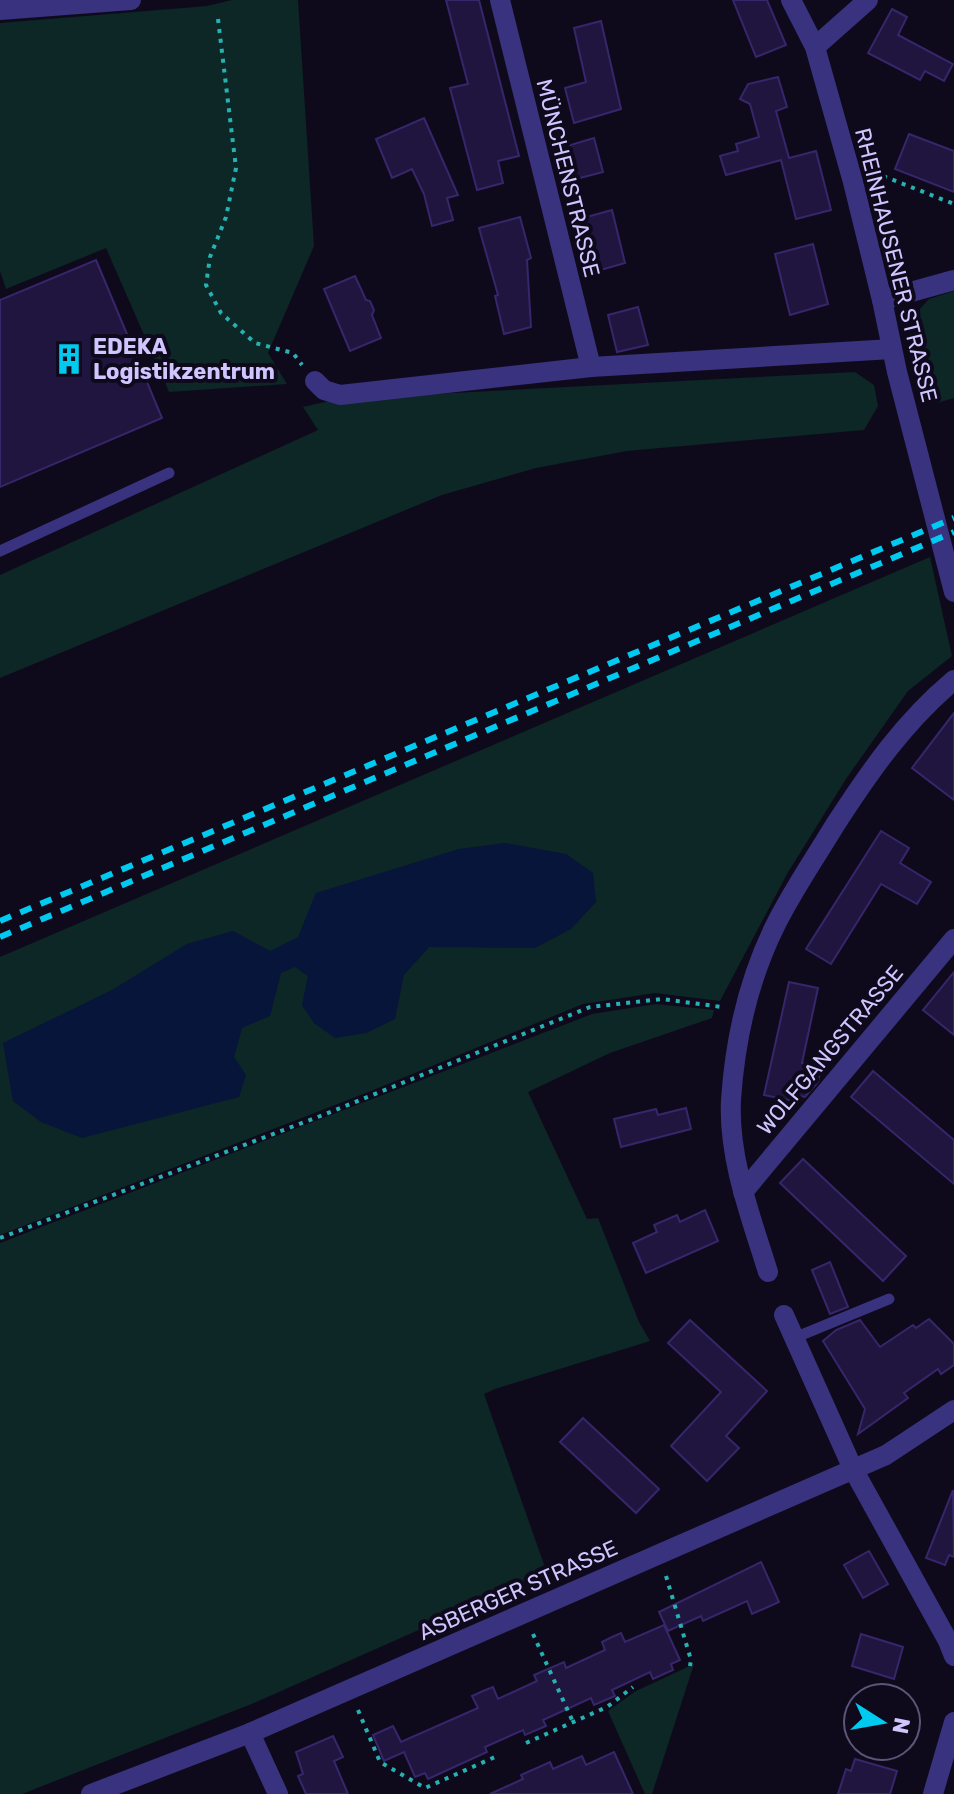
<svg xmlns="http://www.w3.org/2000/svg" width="954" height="1794" font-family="Rubik,sans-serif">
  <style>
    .green { fill: #0d2626 }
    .water { fill: #061539 }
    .building { fill: #20153e; stroke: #37266b; stroke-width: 2 }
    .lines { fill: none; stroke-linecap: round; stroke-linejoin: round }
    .path { stroke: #26b2b2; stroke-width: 4; stroke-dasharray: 4 6; stroke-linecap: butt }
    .lane { stroke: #39327e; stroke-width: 11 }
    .street { stroke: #39327e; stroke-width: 20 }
    .rail { stroke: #00caf0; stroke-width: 6; stroke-dasharray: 12 10; stroke-linecap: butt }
    .labels { text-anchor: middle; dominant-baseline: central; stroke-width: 8; stroke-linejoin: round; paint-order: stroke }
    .street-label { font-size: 22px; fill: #cfc5ff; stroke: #0e0a1c }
    .poi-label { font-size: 22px; font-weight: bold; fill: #cfc5ff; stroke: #0e0a1c; text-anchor: start }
  </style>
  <rect width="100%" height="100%" fill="#0e0a1c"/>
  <g class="green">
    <path d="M232,0H298L314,246L268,353L287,384L169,392L106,248L6,289L0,271V23L207,6Z"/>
    <path d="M954,291V398L937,403L920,329V309L929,299Z"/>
    <path d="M913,314L929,372L916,376L912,329Z"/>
    <path d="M855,372L874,385L878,406L864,430L627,451L536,468L442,495L0,678V575L318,430L303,407L338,399Z"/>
    <path d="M930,557L952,656L908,691L846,779L787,874L720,1001L655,993L583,1004L371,1091L0,1235V957Z"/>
    <path d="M656,1004L714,1010L712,1018L610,1053L528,1092L587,1219L598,1218L639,1322L650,1341L495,1389L484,1394L547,1573L254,1703L22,1794H0V1243L592,1014Z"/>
    <path d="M694,1664L652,1794H645L608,1711L636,1691Z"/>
  </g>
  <path class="water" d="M505,843L566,854L593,873L596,902L571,929L535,948L429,947L404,975L395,1019L366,1033L335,1038L314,1023L302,1005L308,976L295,967L281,973L270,1016L242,1028L234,1057L246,1075L239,1097L82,1138L41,1122L13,1101L3,1043L112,990L187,944L233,931L270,951L298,937L316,893L459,849Z"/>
  <g class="building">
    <path d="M446,0H479L519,156L498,161L503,183L477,190L450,88L468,84Z"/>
    <path d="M733,0H767L786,45L756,57Z"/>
    <path d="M892,9L907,17L898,35L953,64L944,81L925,71L920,80L868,53Z"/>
    <path d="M601,21L621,109L574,123L565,88L586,82L574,28Z"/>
    <path d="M778,77L787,107L776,111L789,158L816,151L831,210L796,219L781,160L726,175L720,156L738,151L736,144L759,137L750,104L740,99L748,84Z"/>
    <path d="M424,118L458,195L447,198L453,220L432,226L424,194L412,169L392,178L376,139Z"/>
    <path d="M909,134L954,151V192L895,169Z"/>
    <path d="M594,138L603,172L572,180L564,147Z"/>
    <path d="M612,210L625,263L597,271L583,218Z"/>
    <path d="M520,217L531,258L527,260L531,327L504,334L495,296L498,295L479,228Z"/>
    <path d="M813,244L828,304L790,315L775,254Z"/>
    <path d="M96,260L162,418L0,487V300Z"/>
    <path d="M355,276L366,300L370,301L374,310L372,315L381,338L350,351L324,289Z"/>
    <path d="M638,307L648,345L617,352L608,315Z"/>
    <path d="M954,713V800L912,768Z"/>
    <path d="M881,831L909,848L900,863L931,882L917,904L881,884L831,964L806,949Z"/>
    <path d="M954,972V1035L923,1010Z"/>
    <path d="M789,982L818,988L802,1063L821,1067L818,1082L805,1097L795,1095L793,1101L764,1095Z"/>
    <path d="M873,1071L954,1140V1184L851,1097Z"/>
    <path d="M686,1108L691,1129L621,1147L614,1119L656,1109L658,1115Z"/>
    <path d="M803,1159L906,1256L883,1281L780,1183Z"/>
    <path d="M705,1210L718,1241L646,1273L633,1243L657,1232L654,1225L677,1215L680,1222Z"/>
    <path d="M830,1262L848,1307L830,1314L812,1270Z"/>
    <path d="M929,1319L954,1344V1365L941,1374L938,1369L904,1393L908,1398L858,1434L865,1409L823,1341L836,1330L860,1320L880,1347L913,1325L916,1328Z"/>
    <path d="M690,1320L767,1391L726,1436L739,1448L707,1481L671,1446L721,1392L668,1343Z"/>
    <path d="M583,1418L659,1489L636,1513L560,1442Z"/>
    <path d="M953,1490L954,1557L949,1555L945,1565L926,1558Z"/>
    <path d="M869,1551L888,1584L863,1598L844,1565Z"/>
    <path d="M761,1562L779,1602L752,1614L747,1601L703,1621L701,1616L668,1631L659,1612Z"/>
    <path d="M664,1625L680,1660L671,1664L673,1670L653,1679L650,1672L612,1690L615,1696L594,1705L591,1698L543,1720L546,1726L525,1735L523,1730L485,1747L487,1752L428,1779L425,1773L415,1777L404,1752L384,1761L373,1735L393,1726L401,1742L478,1708L472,1696L483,1691L493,1687L498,1699L537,1681L534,1675L564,1662L566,1668L605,1650L602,1642L612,1637L621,1633L625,1642Z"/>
    <path d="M861,1634L903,1647L894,1679L852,1666Z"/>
    <path d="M333,1736L343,1757L334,1761L348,1794H306L298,1776L303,1774L296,1752Z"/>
    <path d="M614,1752L633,1794H490L523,1779L521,1775L550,1762L553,1769L582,1756L586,1765Z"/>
    <path d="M855,1759L897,1771L890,1794H838L846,1769L851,1771Z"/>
  </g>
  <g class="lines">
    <g class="path">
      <path d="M218,19L236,168L226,217L210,257L206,285L221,313L255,343L293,353L302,365"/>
      <path d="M874,176L878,174L954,204"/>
      <path d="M0,1238L323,1115L590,1007L662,999L722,1007"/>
      <path d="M666,1576L691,1660L690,1666"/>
      <path d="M533,1634L573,1722"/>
      <path d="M358,1710L380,1762L425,1788L495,1757"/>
      <path d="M526,1743L607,1707L633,1687"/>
    </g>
    <g class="lane">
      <path d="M0,551L169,473"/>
      <path d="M794,1338L889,1299"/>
    </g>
    <g class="street">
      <path d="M500,0L591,367"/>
      <path d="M791,0L815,47L853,182L882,300L897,372L954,592"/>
      <path d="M0,10L131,0"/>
      <path d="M815,47L868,0"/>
      <path d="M882,300L954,280"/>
      <path d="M315,381L324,390L340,395L591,367L892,349"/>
      <path d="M743,1192L954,939"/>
      <path d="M768,1272C751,1217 728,1158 731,1100C735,1040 749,978 776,924C793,890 815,858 835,825C870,771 904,722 954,680"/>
      <path d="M784,1315L853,1469L948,1641L954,1656"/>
      <path d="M250,1733L278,1794"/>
      <path d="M91,1794L250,1733L886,1455L954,1410"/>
      <path d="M933,1794L954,1722"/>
    </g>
    <g class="rail">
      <path d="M0,921L954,518"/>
      <path d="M0,937L954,532"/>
    </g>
  </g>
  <defs>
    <symbol id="building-bare" viewBox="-9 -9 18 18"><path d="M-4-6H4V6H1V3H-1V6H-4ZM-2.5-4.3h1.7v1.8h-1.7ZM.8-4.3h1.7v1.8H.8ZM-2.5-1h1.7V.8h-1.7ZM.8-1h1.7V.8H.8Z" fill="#00caf0" stroke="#0e0a1c" stroke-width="2.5" paint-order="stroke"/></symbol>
  </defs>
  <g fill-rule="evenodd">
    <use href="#building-bare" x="47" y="337" width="44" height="44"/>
  </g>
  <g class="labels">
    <g class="street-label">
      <text transform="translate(568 178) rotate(76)">MÜNCHENSTRASSE</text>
      <text transform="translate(896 265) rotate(76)">RHEINHAUSENER STRASSE</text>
      <text transform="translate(830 1050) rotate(-50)">WOLFGANGSTRASSE</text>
      <text transform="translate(518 1590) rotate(-24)">ASBERGER STRASSE</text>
    </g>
    <g class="poi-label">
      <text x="93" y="346">EDEKA<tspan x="93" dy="25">Logistikzentrum</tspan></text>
    </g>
  </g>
  <g transform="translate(882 1722) rotate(101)"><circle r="38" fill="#0e0a1c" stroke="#5b5577" stroke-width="2"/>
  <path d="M0-6L14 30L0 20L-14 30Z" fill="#00caf0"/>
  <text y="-12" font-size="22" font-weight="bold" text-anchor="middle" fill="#cfc5ff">N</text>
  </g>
</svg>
